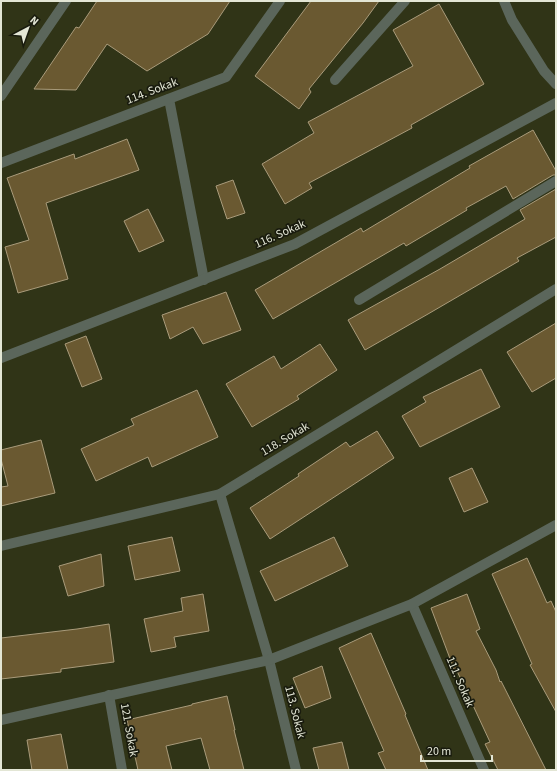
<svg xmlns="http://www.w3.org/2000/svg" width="557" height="771" font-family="'Source Sans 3',sans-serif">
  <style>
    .building { fill: #6a5931; stroke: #a99b7b }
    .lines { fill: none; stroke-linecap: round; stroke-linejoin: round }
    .lane { stroke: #5b665b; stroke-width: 10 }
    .street { stroke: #5b665b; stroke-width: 10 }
    .labels { text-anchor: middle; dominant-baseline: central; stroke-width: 3.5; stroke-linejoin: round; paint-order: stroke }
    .street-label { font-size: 12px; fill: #e3e6d5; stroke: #191b0e }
  </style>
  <rect width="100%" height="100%" fill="#303417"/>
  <g class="building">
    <path d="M97,1H230L208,34L147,71L107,44L76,90L34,89L76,27L79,28Z"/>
    <path d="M311,1H379L363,23L309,89L311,92L299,109L255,76Z"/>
    <path d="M439,4L484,84L411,125L412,128L309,183L312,188L285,204L262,164L314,133L308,122L413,66L393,30Z"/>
    <path d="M533,130L556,171V175H553L513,199L506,186L466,208L467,210L406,246L404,243L273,319L255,290L361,228L363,232L470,168L469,166Z"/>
    <path d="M127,139L139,170L46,203L68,279L18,293L5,247L29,240L7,178L74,154L75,159Z"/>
    <path d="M233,180L245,213L227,219L216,186Z"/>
    <path d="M556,189V237L517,258L519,261L428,314L365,350L348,320L440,269L525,219L520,210Z"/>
    <path d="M148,209L164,241L139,252L124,221Z"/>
    <path d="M226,292L241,330L203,344L193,327L170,339L162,315Z"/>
    <path d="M556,323V378L532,392L507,352Z"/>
    <path d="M86,336L102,379L82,387L65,344Z"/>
    <path d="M320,344L337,370L297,396L299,399L252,427L226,384L274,356L281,369Z"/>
    <path d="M481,369L500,407L420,447L402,416L426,402L423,397Z"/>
    <path d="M197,390L218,437L152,467L148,457L96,481L81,449L134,425L131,419Z"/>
    <path d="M377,431L394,458L270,539L250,508L299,476L298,474L346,442L350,447Z"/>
    <path d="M41,440L55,493L1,506V487L8,486L1,459V450Z"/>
    <path d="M472,468L488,502L464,512L449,478Z"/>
    <path d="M172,537L180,571L135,580L128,546Z"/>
    <path d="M334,537L348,566L275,601L260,571Z"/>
    <path d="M101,554L104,586L68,596L59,566Z"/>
    <path d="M527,558L547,603L551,601L556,612V712L530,665L532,664L492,574Z"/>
    <path d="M203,594L209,631L174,637L176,647L151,652L144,619L183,611L181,598Z"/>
    <path d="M467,594L480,629L476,631L496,670L500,682L501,681L546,770H498L485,744L490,742L457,671L455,672L431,608Z"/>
    <path d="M109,624L114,662L61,669V672L1,679V638L77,629Z"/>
    <path d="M371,633L406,714L405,715L428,770H386L378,753L384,751L339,648Z"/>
    <path d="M322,666L331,698L305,708L293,678Z"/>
    <path d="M227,696L235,730H234L244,770H210L201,738L166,746L172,770H138L127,720L192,705V704Z"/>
    <path d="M61,734L68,770H32L27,740Z"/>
    <path d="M342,742L349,770H319L313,748Z"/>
  </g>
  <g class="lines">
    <g class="lane">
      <path d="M335,80L405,1"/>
      <path d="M359,300L556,181"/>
    </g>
    <g class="street">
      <path d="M504,1L512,20L544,71L556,84"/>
      <path d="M1,96L66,1"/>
      <path d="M169,99L204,280"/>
      <path d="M1,163L226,77L280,1"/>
      <path d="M1,358L295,244L556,103"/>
      <path d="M220,494L269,660L296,770"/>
      <path d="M1,546L220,494L556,289"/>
      <path d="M412,604L484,770"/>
      <path d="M109,695L122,770"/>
      <path d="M1,720L269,660L412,604L556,525"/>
    </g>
  </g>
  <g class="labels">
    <g class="street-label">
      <text transform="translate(152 91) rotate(-21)">114. Sokak</text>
      <text transform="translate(280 234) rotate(-24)">116. Sokak</text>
      <text transform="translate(285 439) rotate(-31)">118. Sokak</text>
      <text transform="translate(460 682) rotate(67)">111. Sokak</text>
      <text transform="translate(295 712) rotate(76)">113. Sokak</text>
      <text transform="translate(129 730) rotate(80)">121. Sokak</text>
    </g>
  </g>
  <rect width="557" height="771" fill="none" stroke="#e3e6d5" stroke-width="4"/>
  <g transform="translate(28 28) rotate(41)" stroke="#191b0e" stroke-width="3" paint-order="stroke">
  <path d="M0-3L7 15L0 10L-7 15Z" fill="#e3e6d5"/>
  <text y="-6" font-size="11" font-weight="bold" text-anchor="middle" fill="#e3e6d5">N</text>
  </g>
  <path d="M421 755v6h71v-6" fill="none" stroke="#e3e6d5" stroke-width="2"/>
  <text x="427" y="755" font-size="12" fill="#e3e6d5" stroke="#191b0e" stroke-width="3" paint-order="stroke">20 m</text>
</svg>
